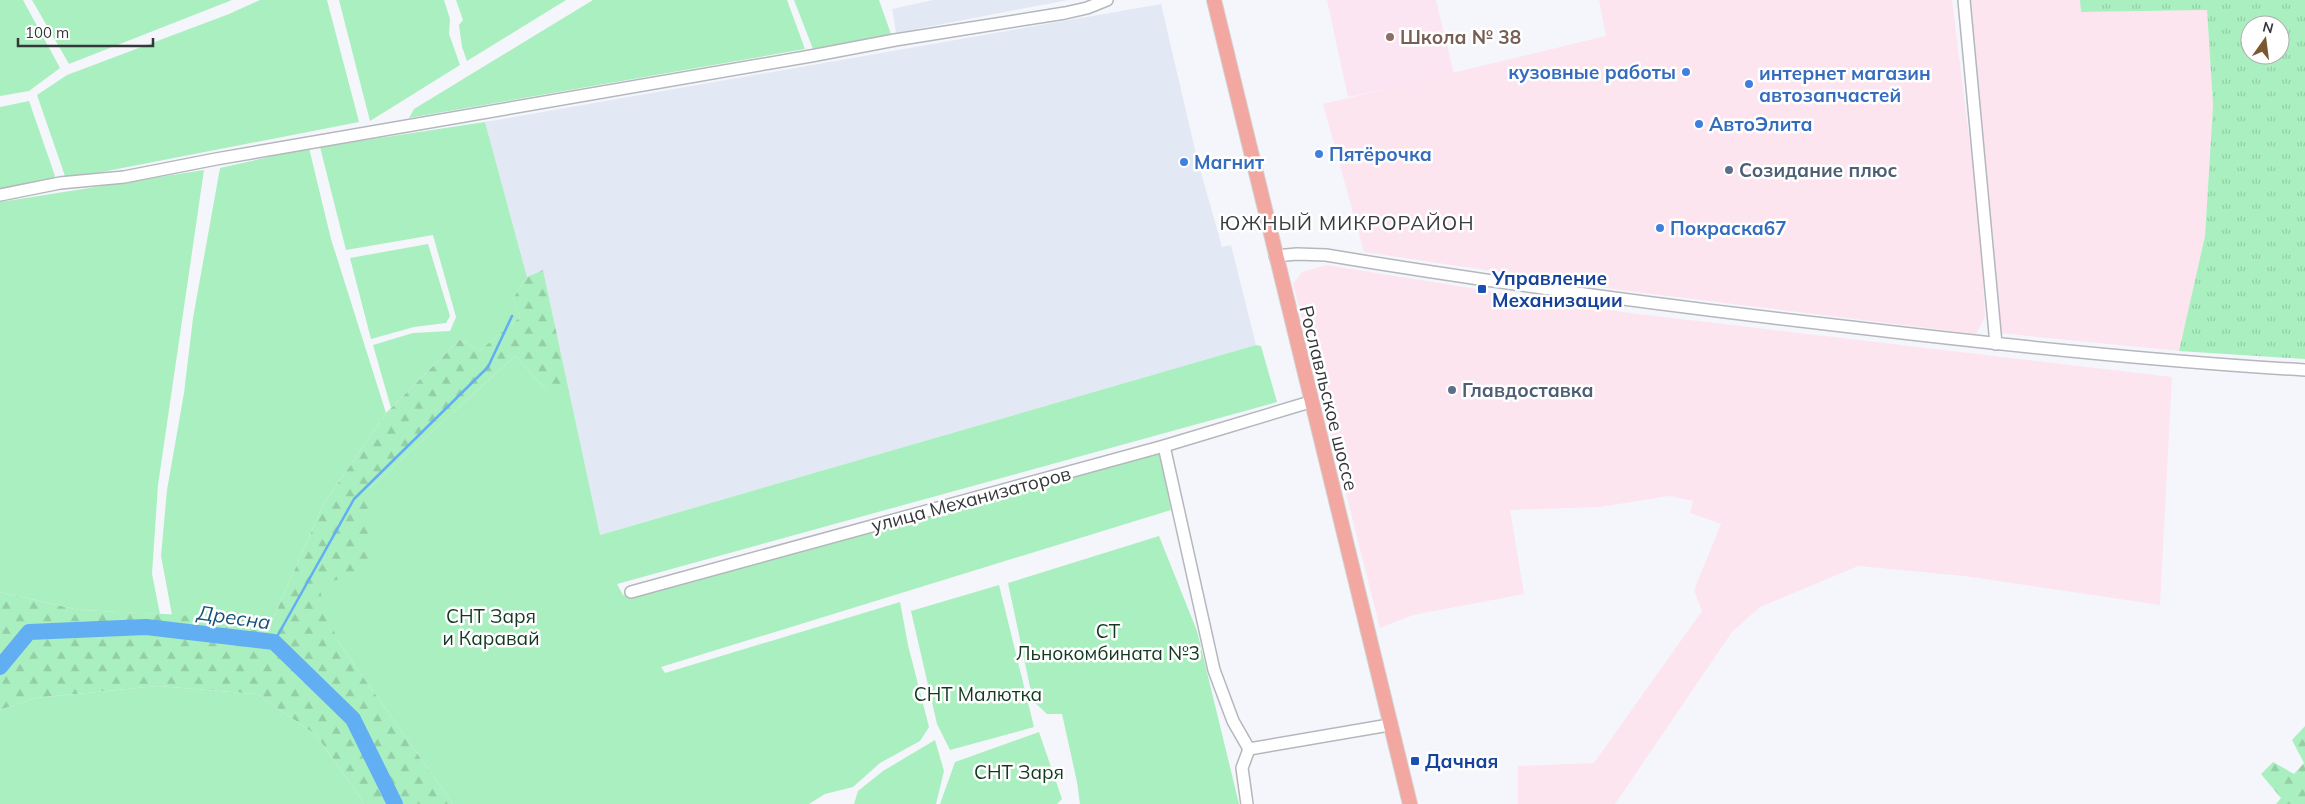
<svg xmlns="http://www.w3.org/2000/svg" width="2305" height="804" font-family="Mulish,sans-serif">
  <style>
    .built { fill: #e3e9f4 }
    .industrial { fill: #fde5ef }
    .education { fill: #fce5f2 }
    .grass { fill: url(#grass-tufts); fill-rule: evenodd }
    .forest { fill: url(#forest-firs) }
    .garden { fill: #aaefbf }
    .lines { fill: none; stroke-linecap: round; stroke-linejoin: round }
    .stream { stroke: #61aff2; stroke-width: 2.5 }
    .river { stroke: #61aff2; stroke-width: 16 }
    .minor-casing { stroke: #b4b7bc; stroke-width: 14 }
    .major-casing { stroke: #d3d3d4; stroke-width: 16 }
    .minor { stroke: #fff; stroke-width: 11 }
    .major { stroke: #f3a7a1; stroke-width: 14 }
    .education-dot { fill: #8d6e63; stroke: #fff; stroke-width: 2 }
    .shop-dot { fill: #3f7fe0; stroke: #fff; stroke-width: 2 }
    .service-dot { fill: #5c6f8a; stroke: #fff; stroke-width: 2 }
    .transit-dot { fill: #1a4fb4; stroke: #fff; stroke-width: 2 }
    .labels { text-anchor: middle; dominant-baseline: central; stroke-width: 5; stroke-linejoin: round; paint-order: stroke }
    .education-label { font-size: 19px; font-weight: bold; fill: #785e54; stroke: #fff; text-anchor: start }
    .shop-label { font-size: 19px; font-weight: bold; fill: #366cbe; stroke: #fff; text-anchor: start }
    .service-label { font-size: 19px; font-weight: bold; fill: #4e5e75; stroke: #fff; text-anchor: start }
    .transit-label { font-size: 19px; font-weight: bold; fill: #164399; stroke: #fff; text-anchor: start }
    .street-label { font-size: 19px; fill: #36373a; stroke: #fff }
    .park-label { font-size: 19px; fill: #133921; stroke: #fff }
    .neighbourhood-label { font-size: 20px; letter-spacing: 1px; fill: #3a3c40; stroke: #fff }
    .water-label { font-size: 20px; font-style: italic; fill: #18507c; stroke: #fff }
  </style>
  <defs>
    <pattern id="grass-tufts" width="24" height="20" patternUnits="userSpaceOnUse" patternTransform="scale(1.25)"><rect width="24" height="20" fill="#aaefbf"/><path d="M3 7l-1-3M5 7V3M7 7l1-3M15 17l-1-3M17 17v-4M19 17l1-3" fill="none" stroke="#93cea5"/></pattern>
    <pattern id="forest-firs" width="22" height="20" patternUnits="userSpaceOnUse" patternTransform="scale(1.25)"><rect width="22" height="20" fill="#aaefbf"/><path d="M5 1l3.5 6h-7zM16 11l3.5 6h-7z" fill="#93cea5"/></pattern>
  </defs>
  <rect width="100%" height="100%" fill="#f4f6fc"/>
  <g class="built">
    <path d="M933,0H1068L896,33L892,9Z"/>
    <path d="M1161,4L1197,158L1222,247L1231,245L1256,345L600,535L543,270L527,277L485,122Z"/>
  </g>
  <g class="industrial">
    <path d="M1599,0H1952L1981,233L1985,317L1976,334L1620,290L1364,252L1323,104L1606,36Z"/>
    <path d="M1964,0H2080L2081,12L2207,10L2213,105L2205,236L2179,351L1998,333Z"/>
    <path d="M1326,265L1622,312L2172,377L2160,605L1964,576L1858,566L1760,607L1732,632L1615,804H1518V766L1594,763L1702,611L1694,590L1721,524L1690,513L1693,501L1669,496L1600,507L1510,510L1524,594L1413,615L1380,628L1293,284L1302,272Z"/>
  </g>
  <path class="education" d="M1327,0H1436L1454,74L1348,97Z"/>
  <path class="grass" d="M2080,0H2305V359L2179,351L2205,236L2213,105L2207,10L2081,12ZM2250,25H2280V55H2250Z"/>
  <g class="forest">
    <path d="M543,270L569,391H547L515,356L369,489V569L337,640L453,804H365L316,735L257,694L158,686L35,698L0,710V592L79,610L273,619L323,505L386,413L460,339L479,351L520,317L513,298L527,277Z"/>
    <path d="M2305,726V804H2276L2281,798L2261,774L2273,762L2294,774L2304,763L2292,740Z"/>
  </g>
  <g class="garden">
    <path d="M0,0H23L60,68L29,91L0,96Z"/>
    <path d="M32,0H232L69,64Z"/>
    <path d="M260,0H327L359,122L66,179L37,95L67,75L229,14Z"/>
    <path d="M339,0H444L450,19L449,34L460,65L370,121Z"/>
    <path d="M456,0H566L467,61L462,47L459,25L463,20Z"/>
    <path d="M593,0H787L805,49L409,118L414,109Z"/>
    <path d="M794,0H879L891,34L813,49Z"/>
    <path d="M29,101L55,176L53,180L0,190V107Z"/>
    <path d="M485,122L527,277L513,298L520,317L479,351L460,339L391,408L373,345L413,333L450,331L456,317L433,235L346,250L320,147Z"/>
    <path d="M309,148L331,239L386,413L323,505L273,619L172,615L161,556L167,490L184,393L193,318L220,168Z"/>
    <path d="M204,170L158,485L152,574L160,614L79,610L0,592V202Z"/>
    <path d="M428,244L450,316L446,323L414,327L371,339L350,258Z"/>
    <path d="M1256,345L1261,346L1277,402L617,584L623,595L1158,445L1171,510L661,667L665,673L900,602L908,645L929,727L920,741L880,763L853,787L825,794L809,804H453L337,640L318,586L369,569V489L515,356L547,391H569L600,535Z"/>
    <path d="M1159,536L1197,631L1239,804H1080L1077,782L1062,714H1047L1033,701L1008,583Z"/>
    <path d="M999,585L1034,727L950,750L937,724L911,611Z"/>
    <path d="M158,686L257,694L316,735L365,804H0V710L35,698Z"/>
    <path d="M1039,732L1062,799L1057,804H940L955,762Z"/>
    <path d="M935,740L944,771L936,804H854L858,791L883,771Z"/>
  </g>
  <g class="lines">
    <path class="stream" d="M274,642L354,499L488,367L512,316"/>
    <path class="river" d="M0,667L29,632L146,627L274,642L353,719L395,804"/>
    <defs>
      <g id="minor">
        <path d="M1964,0L1996,344"/>
        <path d="M0,195L60,183L124,177L216,159L811,56L895,40L1065,13L1087,8L1107,0"/>
        <path d="M1275,256L1297,254L1326,255C1500,284 1675,307 1851,327C2002,345 2153,361 2305,370"/>
        <path d="M1164,446L1214,670L1233,721L1249,749L1242,768L1247,804"/>
        <path d="M631,592L1164,446L1310,402"/>
        <path d="M1249,749L1389,725"/>
      </g>
      <path id="major" d="M1214,0L1410,804"/>
    </defs>
    <use href="#minor" class="minor-casing"/>
    <use href="#major" class="major-casing"/>
    <use href="#minor" class="minor"/>
    <use href="#major" class="major"/>
  </g>
  <circle class="education-dot" cx="1390" cy="37" r="5"/>
  <g class="shop-dot">
    <circle cx="1686" cy="72" r="5"/>
    <circle cx="1749" cy="84" r="5"/>
    <circle cx="1699" cy="124" r="5"/>
    <circle cx="1319" cy="154" r="5"/>
    <circle cx="1184" cy="162" r="5"/>
    <circle cx="1660" cy="228" r="5"/>
  </g>
  <g class="service-dot">
    <circle cx="1729" cy="170" r="5"/>
    <circle cx="1452" cy="390" r="5"/>
  </g>
  <g class="transit-dot">
    <rect x="1477" y="284" width="10" height="10" rx="2.5"/>
    <rect x="1410" y="756" width="10" height="10" rx="2.5"/>
  </g>
  <g class="labels">
    <g class="education-label">
      <text x="1400" y="37">Школа № 38</text>
    </g>
    <g class="shop-label">
      <text x="1676" y="72" text-anchor="end">кузовные работы</text>
      <text x="1759" y="73">интернет магазин<tspan x="1759" dy="22">автозапчастей</tspan></text>
      <text x="1709" y="124">АвтоЭлита</text>
      <text x="1329" y="154">Пятёрочка</text>
      <text x="1194" y="162">Магнит</text>
      <text x="1670" y="228">Покраска67</text>
    </g>
    <g class="service-label">
      <text x="1739" y="170">Созидание плюс</text>
      <text x="1462" y="390">Главдоставка</text>
    </g>
    <g class="transit-label">
      <text x="1492" y="278">Управление<tspan x="1492" dy="22">Механизации</tspan></text>
      <text x="1425" y="761">Дачная</text>
    </g>
    <g class="street-label">
      <text transform="translate(1329 398) rotate(76)">Рославльское шоссе</text>
      <text transform="translate(971 499) rotate(-15)">улица Механизаторов</text>
    </g>
    <g class="park-label">
      <text x="491" y="616">СНТ Заря<tspan x="491" dy="22">и Каравай</tspan></text>
      <text x="1108" y="631">СТ<tspan x="1108" dy="22">Льнокомбината №3</tspan></text>
      <text x="978" y="694">СНТ Малютка</text>
      <text x="1019" y="772">СНТ Заря</text>
    </g>
    <g class="neighbourhood-label">
      <text x="1347" y="222">ЮЖНЫЙ МИКРОРАЙОН</text>
    </g>
    <g class="water-label">
      <text transform="translate(234 617) rotate(8)">Дресна</text>
    </g>
  </g>
  <g transform="translate(2265 40) rotate(14)"><circle r="24" fill="#ffffff" stroke="#afafb0"/>
  <path d="M0-4L9 19L0 12L-9 19Z" fill="#7a5830"/>
  <text y="-8" font-size="14" font-weight="bold" text-anchor="middle" fill="#36373a">N</text>
  </g>
  <path d="M18 38v8h135v-8" fill="none" stroke="#36373a" stroke-width="2.5"/>
  <text x="25" y="38" font-size="15" fill="#36373a" stroke="#ffffff" stroke-width="4" paint-order="stroke">100 m</text>
</svg>
